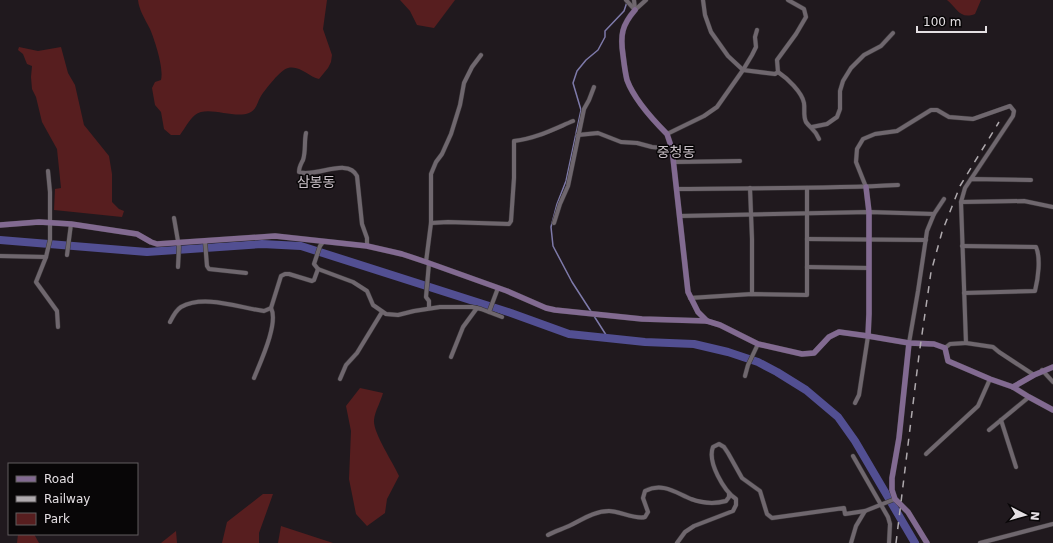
<svg xmlns="http://www.w3.org/2000/svg" width="1053" height="543" font-family="'DejaVu Sans','Noto Sans KR',sans-serif">
  <style>
    .green { fill: #571e1f }
    .lines { fill: none; stroke-linecap: round; stroke-linejoin: round }
    .stream { stroke: #7e7aaa; stroke-width: 1.5 }
    .river { stroke: #524f92; stroke-width: 8 }
    .street-casing { stroke: #393538; stroke-width: 5 }
    .secondary-casing { stroke: #393538; stroke-width: 6 }
    .street { stroke: #6f676e; stroke-width: 4 }
    .secondary { stroke: #826a91; stroke-width: 5.5 }
    .rail { stroke: #afaaae; stroke-width: 1.5; stroke-dasharray: 7 7; stroke-linecap: butt }
    .labels { text-anchor: middle; dominant-baseline: central; stroke-width: 3; stroke-linejoin: round; paint-order: stroke }
    .quarter-label { font-size: 14px; fill: #c7bec5; stroke: #080607 }
  </style>
  <rect width="100%" height="100%" fill="#20191e"/>
  <g class="green">
    <path d="M138,0H327L323,29L332,55L331,62L328,68L319,79C309,77 300,65 288,68C281,69 265,90 261,96C257,102 257,110 249,113C234,119 207,105 195,115C189,120 185,128 180,135H171L164,129L161,112L155,105L152,88L155,82L161,80C164,68 155,41 150,29C145,19 139,10 138,0Z"/>
    <path d="M400,0H455L434,28L417,25L410,11Z"/>
    <path d="M947,0H981L975,14C960,20 957,8 947,0Z"/>
    <path d="M19,47L38,51L61,47L68,73L75,85L84,125L109,156L112,174V202L119,209L124,211L122,217L54,210L55,189L61,188L57,149L42,122L36,97L32,89L31,77L32,66L27,64L23,54L18,50Z"/>
    <path d="M360,388L383,393C381,401 375,411 374,420C373,433 393,462 399,476L387,499L385,513L367,526L356,514L349,479L351,431L346,406Z"/>
    <path d="M263,494H273L259,533V543H222L227,522Z"/>
    <path d="M281,526L333,543H278Z"/>
    <path d="M176,531L177,543H161Z"/>
    <path d="M18,534H34L39,543H17Z"/>
  </g>
  <g class="lines">
    <g class="stream">
      <path d="M592,313L572,282L553,246L551,227L557,204L566,181L581,110L573,83L577,71L586,60L598,50L605,37V31L624,11L627,2"/>
      <path d="M594,316L608,338"/>
    </g>
    <path class="river" d="M0,240L147,252L262,244L301,246L511,313L569,334L645,342L694,344L728,352L758,362L777,372L806,390L838,417L855,441L915,543"/>
    <defs>
      <g id="street">
        <path d="M626,0L635,10"/>
        <path d="M634,0L635,10"/>
        <path d="M703,0L705,15L711,32L728,56L743,70L775,74L778,72L777,60L796,34L806,17L804,9L788,0"/>
        <path d="M635,10L646,0"/>
        <path d="M778,72C787,78 802,92 804,103C805,109 803,116 806,122C811,129 815,129 819,139"/>
        <path d="M812,127L827,124L837,117L840,109V91L843,81L851,68L864,55L881,46L893,33"/>
        <path d="M306,133C304,142 306,151 303,160C301,164 299,167 299,172C315,178 348,157 357,176L362,224L367,238V246"/>
        <path d="M667,134L704,116L717,107L743,70L752,55L756,47L755,37L757,30"/>
        <path d="M578,135L598,133L621,142L637,143L652,147L672,149"/>
        <path d="M674,162L740,161"/>
        <path d="M48,171L50,192V240L46,257L36,282L57,311L58,327"/>
        <path d="M866,187L856,162L857,149L863,139L875,134L897,131L931,110H937L949,117L973,119L1010,106L1014,111L1013,116L971,179"/>
        <path d="M750,188L752,239V294"/>
        <path d="M677,189C751,188 824,189 898,185"/>
        <path d="M961,202L1024,201L1053,207"/>
        <path d="M680,216L869,212L934,214"/>
        <path d="M174,218L179,247L178,267"/>
        <path d="M431,223L448,222L509,224L511,221L514,178V141C535,139 554,129 573,121"/>
        <path d="M554,223L560,204L568,186L584,109L589,100L594,87"/>
        <path d="M807,239L926,240"/>
        <path d="M205,241L207,266L209,269L246,273"/>
        <path d="M323,242L320,246L314,264L318,269L353,282L367,291L373,305L386,314L398,315L414,311L440,307H472L481,309L502,317"/>
        <path d="M962,246L1036,247C1041,258 1038,279 1035,291L964,293"/>
        <path d="M67,255L71,224"/>
        <path d="M0,256L46,257"/>
        <path d="M426,262L431,223V174L436,162L442,154L451,134L460,105L464,83L472,67L481,55"/>
        <path d="M429,263L426,297L429,301V308"/>
        <path d="M807,267L869,268"/>
        <path d="M690,298L752,294L807,295V188"/>
        <path d="M489,312L498,288"/>
        <path d="M170,322C173,316 176,310 181,307C204,294 240,308 264,311L271,308"/>
        <path d="M909,343L918,291L927,231L934,214L944,199"/>
        <path d="M966,343L993,347L999,352L1034,375"/>
        <path d="M945,348L950,344L966,343L961,202L965,188L971,179L1031,180"/>
        <path d="M451,357L463,327L477,308"/>
        <path d="M1042,370L1053,382"/>
        <path d="M745,376L748,365L758,344"/>
        <path d="M254,378C260,363 279,323 271,308L281,276L285,274H289L312,281L314,280L318,269"/>
        <path d="M340,379L346,365L357,353L382,312"/>
        <path d="M855,403L859,395L868,336"/>
        <path d="M1001,420L1016,467"/>
        <path d="M989,430L1029,397"/>
        <path d="M926,454L978,406L990,379"/>
        <path d="M853,456L888,517L890,524L889,543"/>
        <path d="M548,535C555,531 563,529 571,525C583,519 595,511 609,511C619,511 636,520 645,517L648,512L643,498L645,491C663,482 676,493 691,499C702,503 715,504 726,501L729,497V494"/>
        <path d="M677,543L685,532L694,526L733,511L736,505V499C724,491 707,462 713,447L719,444L724,447L728,453L742,478L760,491L767,514L772,518L844,508L845,514L865,511"/>
        <path d="M851,543L856,526L865,511L895,499"/>
        <path d="M980,543L1053,524"/>
      </g>
      <g id="secondary">
        <path d="M635,10C622,25 620,35 623,55C624,63 625,72 627,80C634,99 653,120 667,134L672,149L688,292L698,312L707,321"/>
        <path d="M866,187L869,212V314L868,336"/>
        <path d="M0,225L39,222L71,224L137,234L151,242L157,244L275,236L367,246L402,254L426,262L507,291L546,308L555,310L642,319L707,321L720,325L758,344L802,354L814,353L829,337L839,332L868,336L909,343L934,344L945,348L948,361L990,379L1013,387L1029,397L1053,410"/>
        <path d="M909,343L899,438L892,478V490L895,499L908,512L927,543"/>
        <path d="M1013,387L1034,375L1053,367"/>
      </g>
    </defs>
    <use href="#street" class="street-casing"/>
    <use href="#secondary" class="secondary-casing"/>
    <use href="#street" class="street"/>
    <use href="#secondary" class="secondary"/>
    <path class="rail" d="M896,543L919,355L931,272L942,232L960,186L999,122"/>
  </g>
  <g class="labels">
    <g class="quarter-label">
      <text x="676" y="152">중청동</text>
      <text x="316" y="182">삼봉동</text>
    </g>
  </g>
  <rect x="8" y="463" width="130" height="72" fill="#080607" stroke="#605d5f"/>
  <rect x="16" y="476" width="20" height="6" fill="#826a91" stroke="#605d5f"/>
  <text x="44" y="483" font-size="12" fill="#e4dfe3">Road</text>
  <rect x="16" y="496" width="20" height="6" fill="#afaaae" stroke="#605d5f"/>
  <text x="44" y="503" font-size="12" fill="#e4dfe3">Railway</text>
  <rect x="16" y="513" width="20" height="12" fill="#571e1f" stroke="#605d5f"/>
  <text x="44" y="523" font-size="12" fill="#e4dfe3">Park</text>
  <g transform="translate(1025 515) rotate(96)" stroke="#080607" stroke-width="3" paint-order="stroke">
  <path d="M0-3L7 15L0 10L-7 15Z" fill="#e4dfe3"/>
  <text y="-6" font-size="11" font-weight="bold" text-anchor="middle" fill="#e4dfe3">N</text>
  </g>
  <path d="M917 26v6h69v-6" fill="none" stroke="#e4dfe3" stroke-width="2"/>
  <text x="923" y="26" font-size="12" fill="#e4dfe3" stroke="#080607" stroke-width="3" paint-order="stroke">100 m</text>
</svg>
